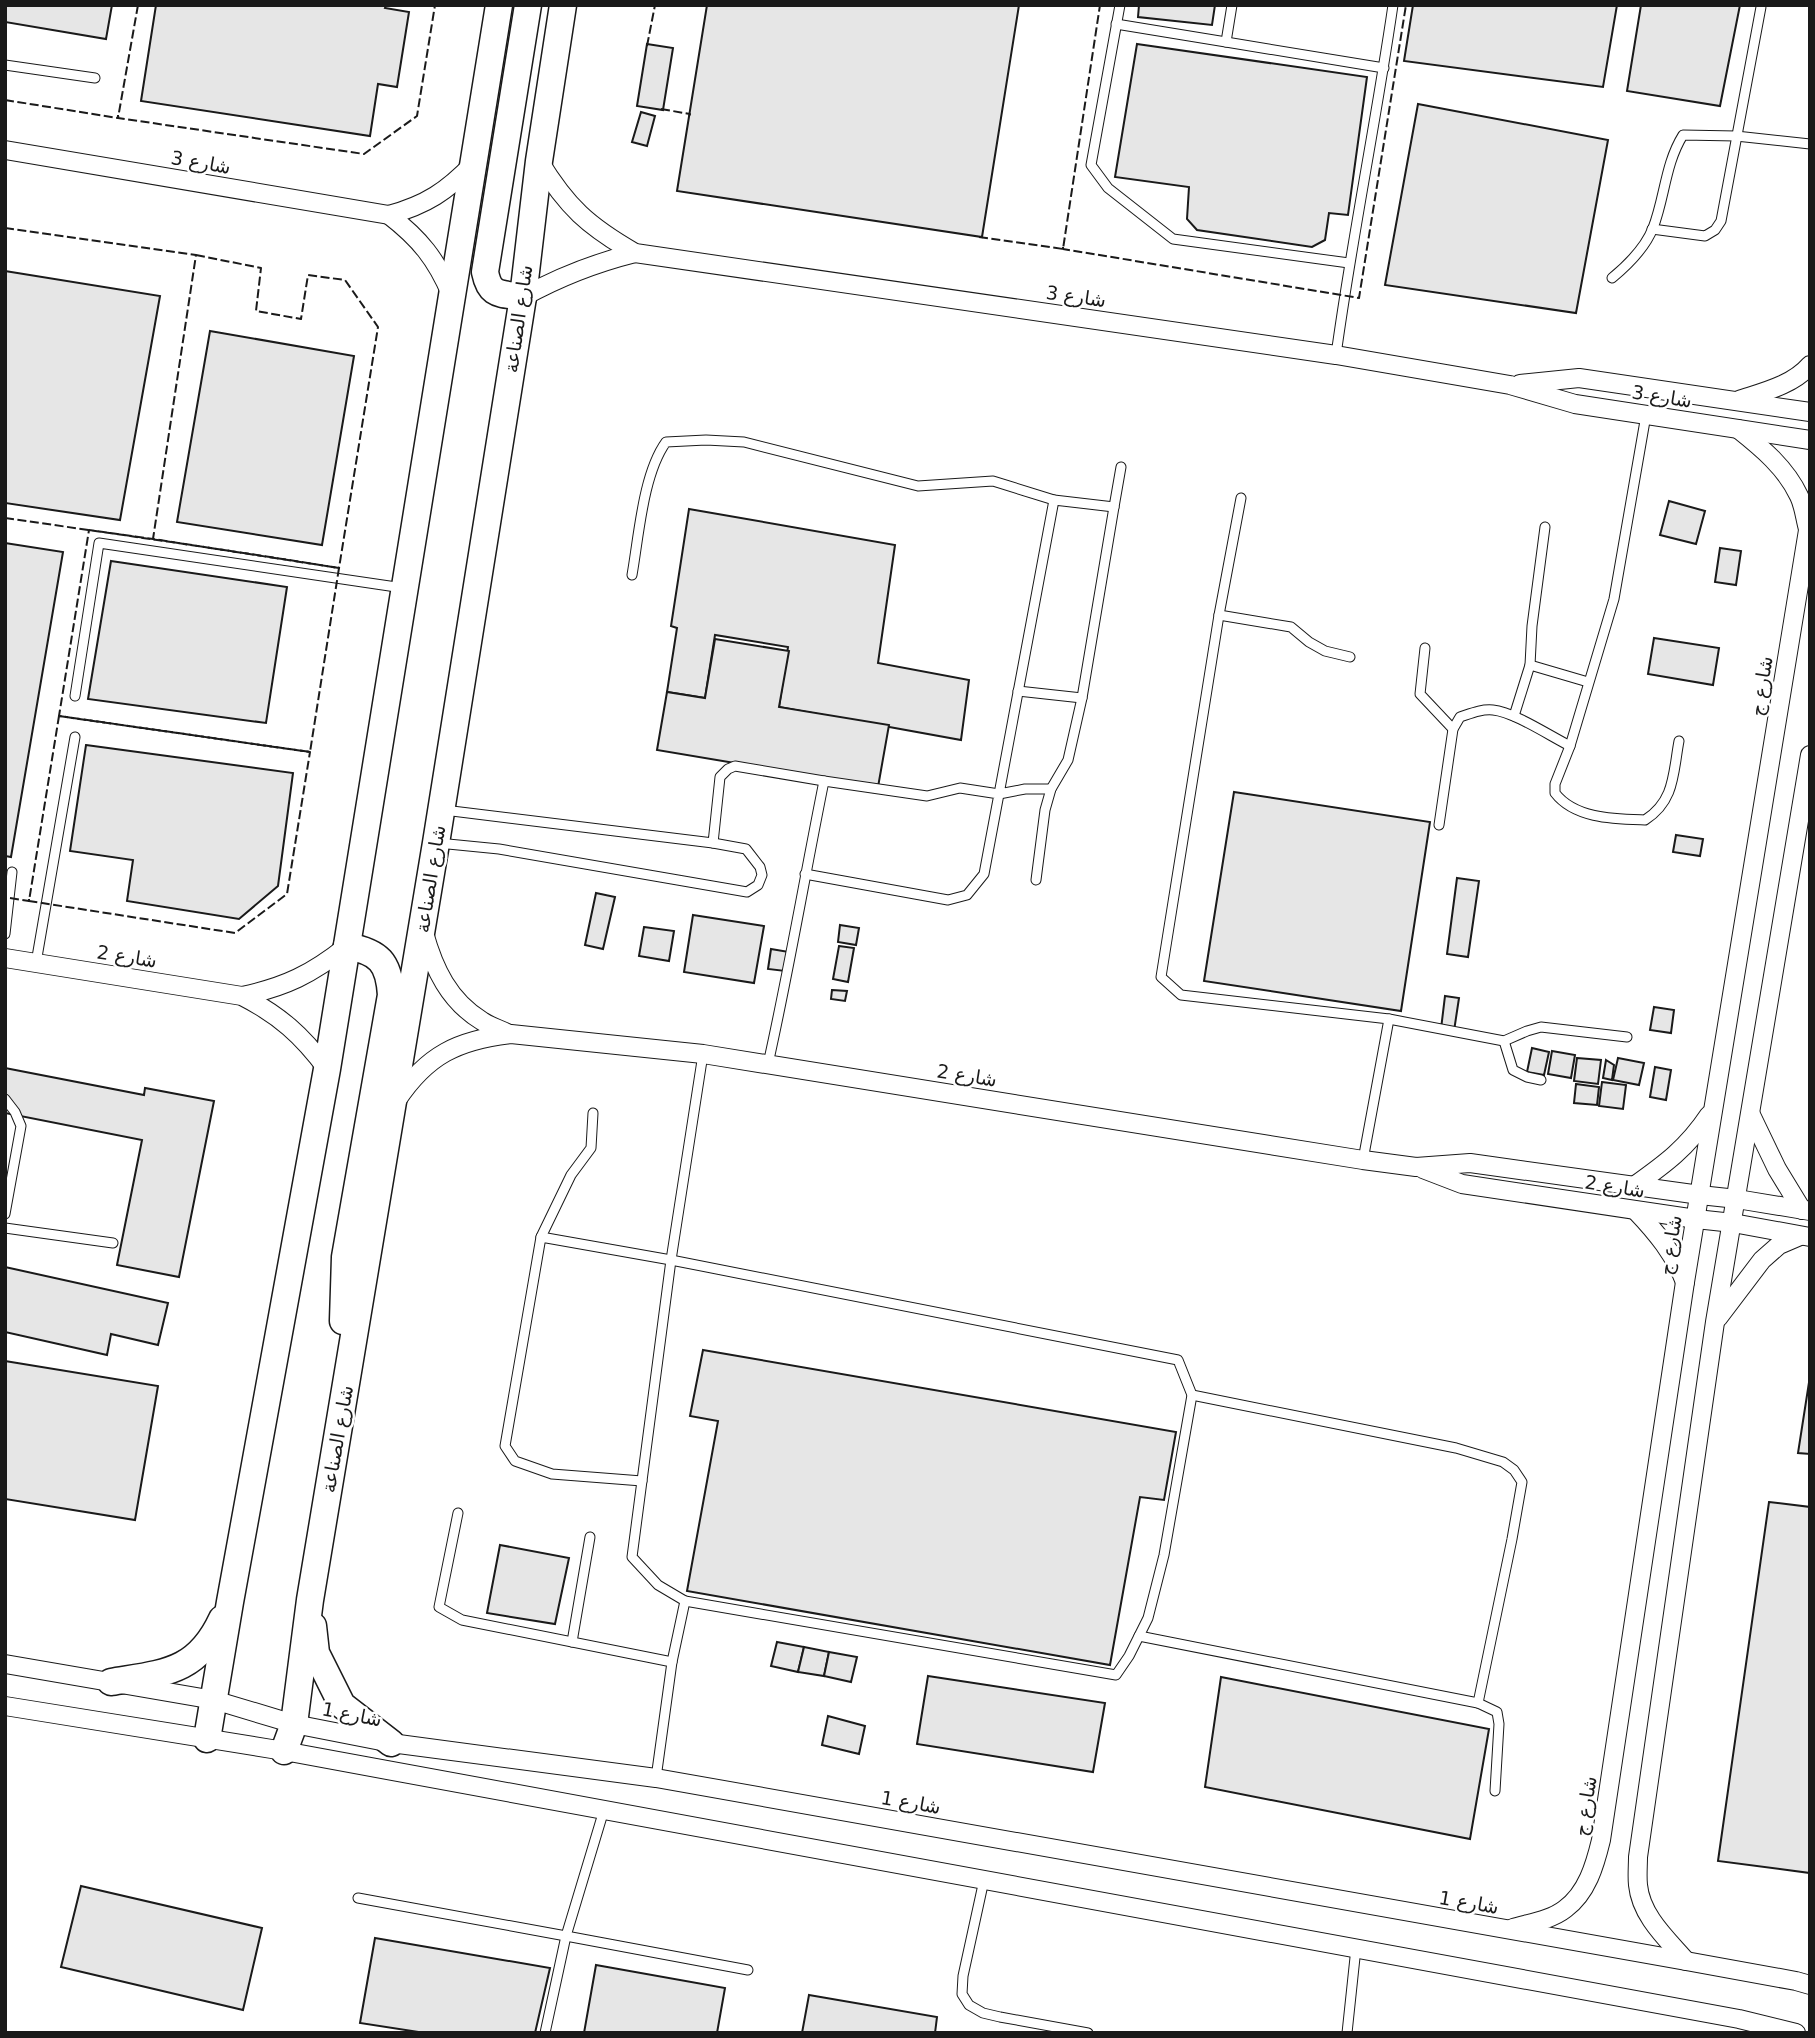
<svg xmlns="http://www.w3.org/2000/svg" width="1815" height="2038" font-family="'DejaVu Sans','Noto Naskh Arabic',sans-serif">
  <style>
    .building { fill: #e6e6e6; stroke: #1a1a1a; stroke-width: 2 }
    .lines { fill: none; stroke-linecap: round; stroke-linejoin: round }
    .lane-casing { stroke: #1a1a1a; stroke-width: 11 }
    .street-casing { stroke: #1a1a1a; stroke-width: 20 }
    .secondary-casing { stroke: #1a1a1a; stroke-width: 29 }
    .lane { stroke: #fff; stroke-width: 9 }
    .street { stroke: #fff; stroke-width: 18 }
    .secondary { stroke: #fff; stroke-width: 26 }
    .fence { stroke: #1a1a1a; stroke-width: 2; stroke-dasharray: 9 3.5; stroke-linecap: butt }
    .labels { text-anchor: middle; dominant-baseline: central; stroke-width: 5; stroke-linejoin: round; paint-order: stroke }
    .street-label { font-size: 19px; fill: #1a1a1a; stroke: #fff }
  </style>
  <rect width="100%" height="100%" fill="#fff"/>
  <g class="building">
    <path d="M5,5H112L106,39L5,22Z"/>
    <path d="M156,5H386L385,8L409,12L397,87L378,84L370,136L141,101Z"/>
    <path d="M707,5H1019L982,237L677,191Z"/>
    <path d="M1139,5H1215L1212,25L1138,17Z"/>
    <path d="M1413,5H1617L1603,87L1404,61Z"/>
    <path d="M1641,5H1740L1720,106L1627,91Z"/>
    <path d="M647,44L673,48L663,110L637,106Z"/>
    <path d="M1137,44L1367,77L1348,215L1329,213L1325,240L1312,247L1197,230L1187,219L1189,187L1115,177Z"/>
    <path d="M1418,104L1608,140L1576,313L1385,285Z"/>
    <path d="M641,112L655,116L647,146L632,142Z"/>
    <path d="M5,271L160,296L120,520L5,503Z"/>
    <path d="M210,331L354,356L322,545L177,522Z"/>
    <path d="M1669,501L1705,511L1696,544L1660,535Z"/>
    <path d="M689,509L895,545L878,663L969,680L961,740L779,707L788,647L715,635L705,698L667,692L677,628L671,626Z"/>
    <path d="M5,543L63,552L11,857L5,856Z"/>
    <path d="M1720,548L1741,551L1736,585L1715,582Z"/>
    <path d="M111,561L287,587L266,723L88,699Z"/>
    <path d="M1654,638L1719,648L1713,685L1648,674Z"/>
    <path d="M715,639L789,651L779,707L889,725L878,787L657,750L667,692L705,698Z"/>
    <path d="M86,745L293,773L278,886L239,919L127,901L133,860L70,851Z"/>
    <path d="M1234,792L1430,822L1401,1011L1204,981Z"/>
    <path d="M1676,835L1703,839L1700,856L1673,852Z"/>
    <path d="M1457,878L1479,881L1468,957L1447,954Z"/>
    <path d="M596,893L615,897L603,949L585,945Z"/>
    <path d="M693,915L764,926L754,983L684,972Z"/>
    <path d="M840,925L859,928L856,945L838,942Z"/>
    <path d="M644,927L674,931L669,961L639,956Z"/>
    <path d="M839,946L854,948L848,982L833,979Z"/>
    <path d="M771,949L789,952L785,971L768,969Z"/>
    <path d="M832,990L847,991L845,1001L831,999Z"/>
    <path d="M1445,996L1459,998L1454,1031L1441,1029Z"/>
    <path d="M1654,1007L1674,1010L1671,1033L1650,1030Z"/>
    <path d="M1532,1048L1549,1052L1544,1075L1527,1072Z"/>
    <path d="M1552,1051L1575,1055L1571,1078L1548,1074Z"/>
    <path d="M1577,1058L1601,1060L1598,1084L1574,1081Z"/>
    <path d="M1618,1058L1644,1063L1639,1085L1613,1080Z"/>
    <path d="M1606,1060L1614,1065L1612,1080L1603,1078Z"/>
    <path d="M1655,1067L1671,1070L1666,1100L1650,1097Z"/>
    <path d="M5,1068L144,1095L145,1088L214,1101L179,1277L117,1265L142,1140L5,1113Z"/>
    <path d="M1602,1082L1626,1085L1623,1109L1599,1106Z"/>
    <path d="M1576,1084L1599,1087L1597,1105L1574,1103Z"/>
    <path d="M5,1267L168,1303L158,1345L111,1334L107,1355L5,1332Z"/>
    <path d="M703,1350L1176,1432L1164,1500L1140,1497L1110,1665L687,1591L718,1421L690,1416Z"/>
    <path d="M5,1361L158,1386L135,1520L5,1499Z"/>
    <path d="M1810,1376V1454L1798,1453Z"/>
    <path d="M1769,1502L1810,1507V1873L1718,1861Z"/>
    <path d="M500,1545L569,1558L555,1624L487,1613Z"/>
    <path d="M777,1642L804,1647L798,1672L771,1666Z"/>
    <path d="M804,1647L829,1652L824,1676L798,1672Z"/>
    <path d="M829,1652L857,1657L851,1682L824,1676Z"/>
    <path d="M928,1676L1105,1703L1093,1772L917,1744Z"/>
    <path d="M1221,1677L1489,1729L1470,1839L1205,1787Z"/>
    <path d="M828,1716L865,1726L859,1754L822,1745Z"/>
    <path d="M81,1886L262,1928L243,2010L61,1967Z"/>
    <path d="M375,1938L550,1968L535,2033H425L360,2023Z"/>
    <path d="M596,1965L725,1988L717,2033H584Z"/>
    <path d="M809,1995L937,2017L935,2033H802Z"/>
  </g>
  <g class="lines">
    <defs>
      <g id="lane">
        <path d="M1120,5L1091,165L1108,188L1173,239L1349,263"/>
        <path d="M1232,5L1226,42L1384,68"/>
        <path d="M1116,24L1226,42"/>
        <path d="M5,65L95,78"/>
        <path d="M1652,229L1705,236L1715,230L1721,221L1761,7"/>
        <path d="M1612,278C1629,264 1645,248 1653,228C1665,197 1665,164 1683,135L1736,136L1810,144"/>
        <path d="M1336,355C1352,238 1376,122 1393,5"/>
        <path d="M1646,415L1614,599L1570,746L1555,784V793C1575,819 1615,819 1645,820C1675,801 1673,773 1679,741"/>
        <path d="M632,575C639,535 643,474 666,442L706,440L744,442L918,486L993,481L1054,500"/>
        <path d="M1219,615L1241,498"/>
        <path d="M1425,648L1420,694L1453,729"/>
        <path d="M1350,657L1325,651L1309,642L1291,627L1219,615L1161,977L1181,995L1389,1019L1363,1160"/>
        <path d="M1530,665L1588,682"/>
        <path d="M1018,691L1082,698"/>
        <path d="M75,696L99,543L403,588"/>
        <path d="M1514,716L1530,665L1532,626L1545,527"/>
        <path d="M1051,789H1025L999,794L1054,500L1114,507L1121,467"/>
        <path d="M444,810L713,843L720,777L728,769L735,766L824,781"/>
        <path d="M1439,825L1453,729L1460,717C1472,713 1481,709 1493,710C1514,712 1550,736 1570,746"/>
        <path d="M438,843L499,849L747,892L758,885L762,875L760,867L746,849L713,843"/>
        <path d="M1036,880L1045,810L1051,789L1068,760L1082,698L1114,507"/>
        <path d="M5,934L12,872"/>
        <path d="M36,963L75,737"/>
        <path d="M1389,1019L1504,1041L1527,1031L1541,1027L1627,1037"/>
        <path d="M1504,1041L1513,1070L1527,1077L1541,1080"/>
        <path d="M768,1064C789,970 805,875 824,781L927,796L960,788L999,794L984,874L967,895L948,900L805,874"/>
        <path d="M5,1099L15,1112L21,1126L5,1214"/>
        <path d="M5,1228L113,1243"/>
        <path d="M541,1237L571,1175L591,1148L593,1113"/>
        <path d="M642,1481L552,1474L515,1461L505,1446L541,1237L671,1260L1178,1360L1192,1395L1164,1555L1148,1618L1129,1656L1116,1675L685,1601"/>
        <path d="M458,1513L439,1607L462,1620L672,1662"/>
        <path d="M1139,1636L1478,1703L1512,1539L1522,1482L1514,1470L1503,1462L1456,1448L1192,1395"/>
        <path d="M572,1642L590,1537"/>
        <path d="M1478,1703L1497,1712L1499,1724L1495,1791"/>
        <path d="M656,1778L672,1662L685,1601L658,1585L632,1557L671,1260L703,1054"/>
        <path d="M604,1810L566,1936L748,1970"/>
        <path d="M984,1880L963,1976L962,1994L969,2005L983,2013L1000,2017L1088,2033"/>
        <path d="M358,1898L566,1936L545,2033"/>
        <path d="M1347,2033L1356,1948"/>
      </g>
      <g id="street">
        <path d="M5,150L389,215C426,205 447,191 473,164"/>
        <path d="M539,161C567,207 588,226 635,253L1336,355L1510,385L1575,404L1810,440"/>
        <path d="M389,215C420,239 436,259 451,294"/>
        <path d="M523,297C559,277 595,263 635,253"/>
        <path d="M1520,384L1579,378L1810,412"/>
        <path d="M1739,400C1763,392 1793,385 1810,365"/>
        <path d="M1738,429C1762,448 1786,468 1799,496C1804,506 1805,519 1808,529"/>
        <path d="M424,933C434,969 449,1001 482,1021C489,1026 499,1029 507,1033"/>
        <path d="M5,958L242,996C279,1015 302,1035 327,1069"/>
        <path d="M242,996C285,987 312,974 347,946"/>
        <path d="M397,1100C427,1055 458,1040 511,1034L703,1054L1363,1160L1416,1167L1470,1163L1700,1195L1737,1199L1810,1211"/>
        <path d="M1751,1115L1777,1169L1802,1210"/>
        <path d="M1423,1169L1462,1184L1696,1219L1733,1223L1810,1237"/>
        <path d="M1634,1186C1665,1164 1687,1148 1709,1115"/>
        <path d="M1636,1211C1657,1233 1674,1254 1685,1282"/>
        <path d="M1718,1318L1762,1260L1779,1245L1800,1236"/>
        <path d="M5,1664L214,1700L294,1724L391,1743L656,1778L1686,1961L1796,1981L1810,1985"/>
        <path d="M5,1706L284,1751L1739,2019L1796,2033"/>
        <path d="M1513,1928C1530,1923 1551,1920 1565,1909C1587,1893 1595,1865 1601,1840L1685,1282L1810,518"/>
        <path d="M1686,1961C1667,1939 1641,1916 1638,1885C1637,1876 1638,1866 1638,1857L1715,1322L1810,755"/>
      </g>
      <g id="secondary">
        <path d="M523,297C500,293 490,297 485,272L528,5"/>
        <path d="M343,1321L345,1257L391,995C389,962 379,952 347,946"/>
        <path d="M313,1626L316,1653L342,1705L391,1743"/>
        <path d="M111,1682C164,1673 197,1673 222,1619"/>
        <path d="M207,1739L230,1602L327,1069L499,5"/>
        <path d="M284,1751L294,1724L310,1600L436,843L523,297L539,161L563,5"/>
      </g>
    </defs>
    <use href="#lane" class="lane-casing"/>
    <use href="#street" class="street-casing"/>
    <use href="#secondary" class="secondary-casing"/>
    <use href="#lane" class="lane"/>
    <use href="#street" class="street"/>
    <use href="#secondary" class="secondary"/>
    <g class="fence">
      <path d="M138,5L118,118L364,154L417,116L435,5"/>
      <path d="M647,46L655,5"/>
      <path d="M5,100L118,118V115"/>
      <path d="M661,109L690,114L689,116"/>
      <path d="M5,228L196,255"/>
      <path d="M979,237L1063,249L1100,5"/>
      <path d="M1063,247V249L1359,298L1406,5"/>
      <path d="M196,255L261,268L256,311L301,319L308,275L345,280L378,327L339,568L153,539Z"/>
      <path d="M5,518C117,534 228,550 339,568L310,752L59,716L89,530L153,539"/>
      <path d="M59,716L310,752L287,894L235,933L29,901Z"/>
      <path d="M10,898L29,901V899"/>
    </g>
  </g>
  <g class="labels">
    <g class="street-label">
      <text transform="translate(201 162) rotate(10)">شارع 3</text>
      <text transform="translate(1076 296) rotate(8)">شارع 3</text>
      <text transform="translate(518 319) rotate(-82)">شارع الصناعة</text>
      <text transform="translate(1662 396) rotate(9)">شارع 3</text>
      <text transform="translate(1761 686) rotate(-81)">شارع ج</text>
      <text transform="translate(430 879) rotate(-81)">شارع الصناعة</text>
      <text transform="translate(127 956) rotate(9)">شارع 2</text>
      <text transform="translate(967 1075) rotate(9)">شارع 2</text>
      <text transform="translate(1615 1186) rotate(9)">شارع 2</text>
      <text transform="translate(1670 1245) rotate(-81)">شارع ج</text>
      <text transform="translate(337 1439) rotate(-80)">شارع الصناعة</text>
      <text transform="translate(352 1714) rotate(11)">شارع 1</text>
      <text transform="translate(911 1802) rotate(10)">شارع 1</text>
      <text transform="translate(1585 1806) rotate(-81)">شارع ج</text>
      <text transform="translate(1469 1902) rotate(10)">شارع 1</text>
    </g>
  </g>
  <rect width="1815" height="2038" fill="none" stroke="#1a1a1a" stroke-width="14"/>
</svg>
